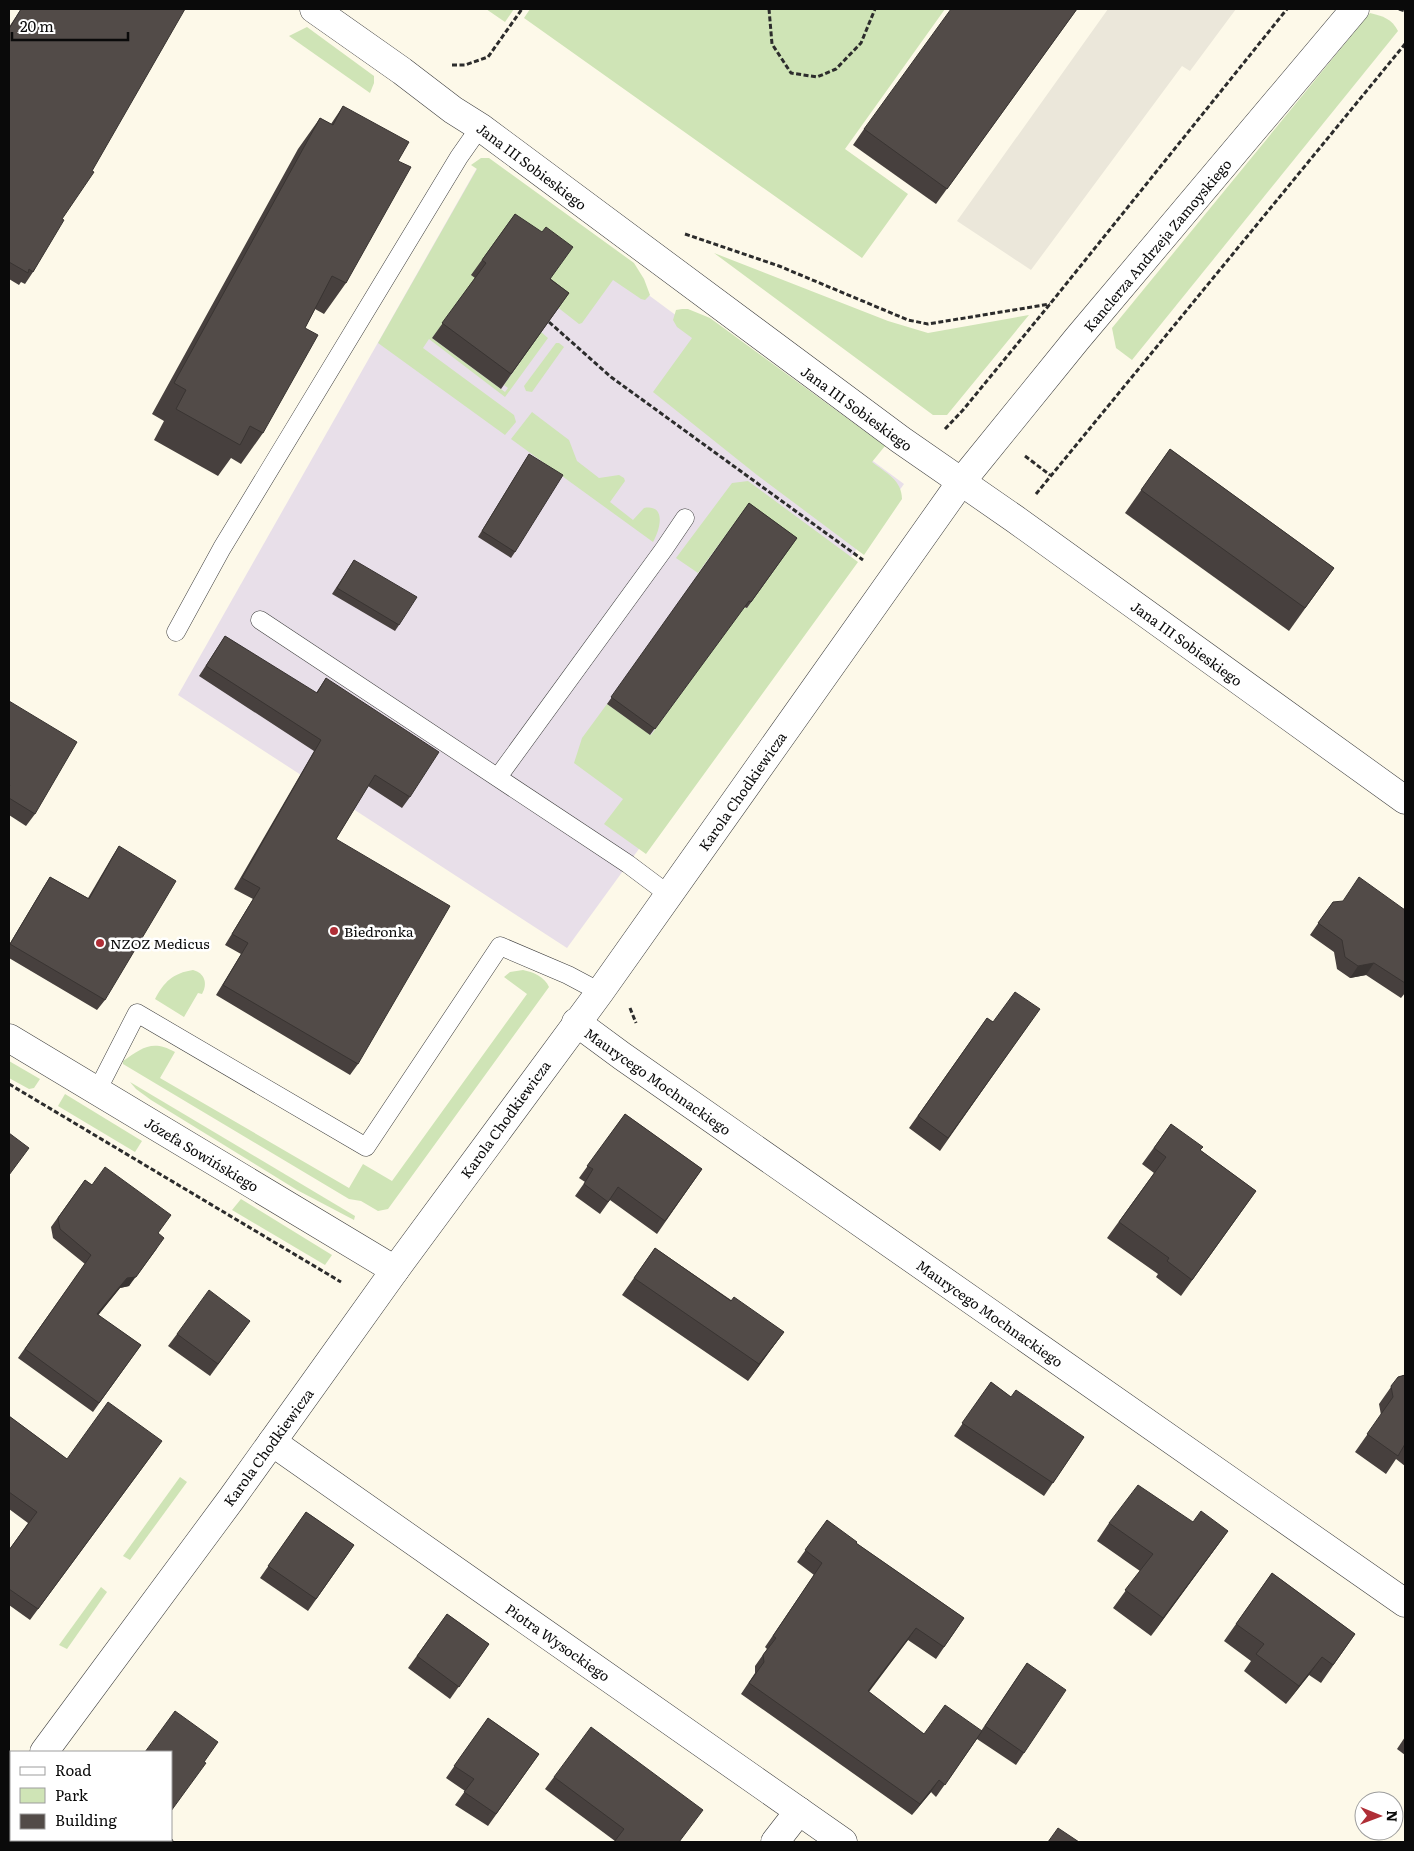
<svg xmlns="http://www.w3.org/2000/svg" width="1414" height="1851" font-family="Literata,serif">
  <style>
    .industrial { fill: #e8dfe9 }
    .green { fill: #cfe4b6 }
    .plaza { fill: #ebe7da }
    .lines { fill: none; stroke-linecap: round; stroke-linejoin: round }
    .service-casing { stroke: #3d3d3d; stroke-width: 19 }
    .minor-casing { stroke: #3d3d3d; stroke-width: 29 }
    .tertiary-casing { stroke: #3d3d3d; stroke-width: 29 }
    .path { stroke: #2c2c2c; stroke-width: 3; stroke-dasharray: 5 2.5; stroke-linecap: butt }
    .service { stroke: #fff; stroke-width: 18 }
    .minor { stroke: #fff; stroke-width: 28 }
    .tertiary { stroke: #fff; stroke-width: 28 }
    .wall { fill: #47403e }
    .shaded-wall { fill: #393432 }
    .building { fill: #524b48; stroke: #393432 }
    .poi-dot { fill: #af2e36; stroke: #fff; stroke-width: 2 }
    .labels { text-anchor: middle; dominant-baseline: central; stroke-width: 5; stroke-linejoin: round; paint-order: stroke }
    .street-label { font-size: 14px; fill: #0a0a0a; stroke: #fff }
    .poi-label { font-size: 14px; fill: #0a0a0a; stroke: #fff; text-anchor: start }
  </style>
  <rect width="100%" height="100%" fill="#fdf9e9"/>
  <path class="industrial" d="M477,168L904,484L567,948L178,695Z"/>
  <g class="green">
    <path d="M486,9H514L505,22Z"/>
    <path d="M530,9H945L845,149L908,194L862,258L524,18Z"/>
    <path d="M1370,13C1383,16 1392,19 1398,31L1132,360L1116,348L1112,328Z"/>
    <path d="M307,27L374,76V83L370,93L289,36Z"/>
    <path d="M481,158H489L634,263L644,279L650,295L645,300L641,299L613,280L582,323L579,324L547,299L538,296L562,262L478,280L432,338L505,392L508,388L504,385L541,332L548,338L505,397L429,339L423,348L514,415L516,422L505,435L378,343L477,169L471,165Z"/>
    <path d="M714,253L888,321L928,333L1029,315L947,415H933Z"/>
    <path d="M682,309H688L710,318L885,446L872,462C886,473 902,480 902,499L864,555L757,475L653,392L692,338L677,327L673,320L676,310Z"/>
    <path d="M556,343H559L564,347L532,392L526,391L524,386Z"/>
    <path d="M532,412L569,440L577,461L599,478L619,475L624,478L625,481L610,502L633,520L644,508C667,504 660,530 653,542L511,439Z"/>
    <path d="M748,481L858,562L646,854L604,824L623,799L574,763L582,738L607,704L651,735L744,607L747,608L792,545L745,509L698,573L676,558L732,483Z"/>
    <path d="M193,970C205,973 208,984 202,994L198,993L184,1017L155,999C164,982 173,973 193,970Z"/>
    <path d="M523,970C533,972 545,977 549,987L388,1209L378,1211L361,1201L349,1199L123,1064V1061C142,1048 152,1039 175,1052L160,1078L349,1188L363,1164L392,1181L527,994L504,977L510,972Z"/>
    <path d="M9,1061L40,1079L34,1088L29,1089L9,1078Z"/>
    <path d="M130,1082L355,1216L354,1220L297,1190L151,1100L136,1089Z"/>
    <path d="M65,1094L142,1141L135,1152L58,1106Z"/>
    <path d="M241,1199L332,1255L325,1265L232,1210Z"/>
    <path d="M180,1477L187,1482L130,1560L123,1556Z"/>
    <path d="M101,1587L107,1592L67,1649L59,1645Z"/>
  </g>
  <path class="plaza" d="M1108,9H1236L1190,71L1182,66L1031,270L957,221Z"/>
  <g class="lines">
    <defs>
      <g id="service">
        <path d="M260,620L628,864L668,894"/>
        <path d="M176,632L222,548L459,157L480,127"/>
        <path d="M498,777L664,549L685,518"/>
        <path d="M97,1091L137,1013L366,1147L500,946L568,975L600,992"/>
      </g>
      <g id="minor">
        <path d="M314,9L402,71L453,110L480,127L901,440L1015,519L1405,800"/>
        <path d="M576,1022L622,1056L1405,1603"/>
        <path d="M9,1038L395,1270"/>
        <path d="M272,1442L843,1842"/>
        <path d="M775,1842L799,1811"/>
      </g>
      <g id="tertiary">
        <path d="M44,1752L232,1498L395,1270L600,992L961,482L1077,339L1355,9"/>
        <path d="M9,1800L11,1797"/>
      </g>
    </defs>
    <use href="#service" class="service-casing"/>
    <use href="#minor" class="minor-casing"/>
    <use href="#tertiary" class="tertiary-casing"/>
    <g class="path">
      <path d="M769,9L772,44L791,73L817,77L836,69L861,43L875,9"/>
      <path d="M1399,9L1405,11"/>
      <path d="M452,65H465L488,57L522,9"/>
      <path d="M685,234L779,266L908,320L928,324L1050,304"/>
      <path d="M549,322L611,377L863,560"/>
      <path d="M945,429L963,410L1050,304L1287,9"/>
      <path d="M1025,456L1050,475"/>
      <path d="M1036,494L1405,44"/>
      <path d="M630,1008L636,1023"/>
      <path d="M9,1084L341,1282"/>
      <path d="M9,1841L11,1838"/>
    </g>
    <use href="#service" class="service"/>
    <use href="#minor" class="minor"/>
    <use href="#tertiary" class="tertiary"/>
  </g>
  <g class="wall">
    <path d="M21,9L62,219L33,272L25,284L21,282L19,285L9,279V27Z"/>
    <path d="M1077,9L936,204L853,145L864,129Z"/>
    <path d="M343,106L398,161L346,283L324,314L315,309L305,328L263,433L241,464L231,458L218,476L154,440L164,421L152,414L298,149L320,118L331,124Z"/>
    <path d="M515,214L551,279L569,293L501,389L432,338L475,278L471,275Z"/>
    <path d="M1170,449L1334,568L1289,631L1125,513Z"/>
    <path d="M529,454L515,552L511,558L478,537Z"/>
    <path d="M749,503L797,538L747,608L744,607L650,735L607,704Z"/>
    <path d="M354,560L399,625L395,631L332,594Z"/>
    <path d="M225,636L316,693L326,678L410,797L402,808L368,786L336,839L358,1064L350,1075L216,995L241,954L225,945L253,899L234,889L314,751L199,676Z"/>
    <path d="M9,701L35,814L26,826L9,815Z"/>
    <path d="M119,846L105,1000L97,1010L9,958V945L43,888L50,877L88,898L112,857Z"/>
    <path d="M1333,902L1405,910V993L1401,998L1366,975L1350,978L1337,969L1334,952L1310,935Z"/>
    <path d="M987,1018L993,1022L1031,1021L940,1151L909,1128Z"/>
    <path d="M625,1114L702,1169L657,1234L610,1200L600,1214L575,1196L585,1182L579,1178Z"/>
    <path d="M1171,1124L1200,1150L1256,1191L1181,1296L1156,1277L1158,1274L1107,1238L1154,1173L1142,1164Z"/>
    <path d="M85,1180L158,1233L129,1286L120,1288L98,1315L141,1345L93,1412L18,1358L85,1264L53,1238L51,1227Z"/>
    <path d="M655,1248L731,1300L784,1332L748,1381L622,1295Z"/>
    <path d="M250,1321L210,1376L168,1346L177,1334Z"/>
    <path d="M1405,1375V1466L1396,1459L1386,1474L1355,1452L1381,1415L1379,1404L1398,1377Z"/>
    <path d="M991,1382L1011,1397L1084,1437L1044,1496L954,1436Z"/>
    <path d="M9,1416L67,1459L154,1452L30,1620L9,1605V1550L28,1523L9,1509Z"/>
    <path d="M306,1512L354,1545L308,1611L260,1578Z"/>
    <path d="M827,1520L856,1543L964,1618L936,1659L908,1640L869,1692L924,1734L981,1731L1027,1663L1024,1753L1016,1765L977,1739L936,1797L931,1792L912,1815L741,1694L755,1673V1666L767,1649L765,1647L814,1575L797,1562Z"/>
    <path d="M1193,1522L1228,1531L1151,1636L1113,1608L1140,1571L1097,1541L1109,1523Z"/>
    <path d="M1272,1573L1355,1634L1321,1683L1309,1675L1286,1704L1244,1671L1251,1661L1224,1641Z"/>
    <path d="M447,1614L489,1644L450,1699L408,1668Z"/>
    <path d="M488,1718L539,1754L488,1826L455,1805L465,1791L446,1778Z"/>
    <path d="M1405,1737V1755L1397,1749Z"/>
    <path d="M554,1777L695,1822L615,1841L545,1789Z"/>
  </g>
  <g class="shaded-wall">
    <path d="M1374,963L1366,975L1350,978L1358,966Z"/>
    <path d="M158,1247L129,1286L120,1288L91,1324L97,1314L127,1278Z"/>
    <path d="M784,1332L772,1348L748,1381L759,1364Z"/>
    <path d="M1228,1531L1215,1549L1151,1636L1163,1618Z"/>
    <path d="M916,1628L908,1640L860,1703L868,1691Z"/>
    <path d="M1322,1657L1309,1675L1286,1704L1299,1686Z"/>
    <path d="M939,1780L931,1792L912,1815L920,1804Z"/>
  </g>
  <g class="building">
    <path d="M21,9H185L92,171L94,172L62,219L64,220L33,272L29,269L28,273L9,262V29Z"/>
    <path d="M951,9H1077L947,189L864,129Z"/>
    <path d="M343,106L409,142L398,161L411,167L346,283L332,276L305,328L318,335L263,433L250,426L240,445L176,409L186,390L174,383L320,118L333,125Z"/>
    <path d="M515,214L542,232L546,227L573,247L550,279L569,293L511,374L442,323L486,263L482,260Z"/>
    <path d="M1170,449L1334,568L1305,608L1141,490Z"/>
    <path d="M529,454L563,475L515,552L482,531Z"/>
    <path d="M749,503L797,538L751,602L749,601L655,729L611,697Z"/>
    <path d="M354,560L417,597L399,625L337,588Z"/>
    <path d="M225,636L317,693L326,678L439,752L410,797L375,775L336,839L450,906L358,1064L223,985L248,943L232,934L260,888L242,878L321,740L206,666Z"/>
    <path d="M9,701L77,742L35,814L9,798V787L10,785H9Z"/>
    <path d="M119,846L176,881L105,1000L10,944L50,877L89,899Z"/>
    <path d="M1359,877L1405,910V983L1374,963L1358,966L1345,957L1342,940L1318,923L1333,902L1343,901Z"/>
    <path d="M1015,992L1040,1009L948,1138L918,1116L987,1018L993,1022Z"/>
    <path d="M625,1114L702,1169L665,1221L618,1187L608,1202L584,1184L593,1169L587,1166Z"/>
    <path d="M1171,1124L1203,1147L1200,1150L1256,1191L1192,1280L1167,1261L1169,1258L1119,1222L1166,1157L1154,1148Z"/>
    <path d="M9,1133L29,1148L9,1175Z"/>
    <path d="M105,1167L171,1215L158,1233L164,1238L136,1277L127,1278L97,1314L141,1345L99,1403L25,1349L91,1255L60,1229L58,1218L85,1180L92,1185Z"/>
    <path d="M655,1248L731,1301L734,1297L784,1332L759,1364L634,1278Z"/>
    <path d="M209,1290L250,1321L218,1364L177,1334Z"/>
    <path d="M1405,1375V1444L1398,1456L1367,1434L1393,1397L1391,1386L1398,1377Z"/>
    <path d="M991,1382L1011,1397L1016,1390L1084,1437L1053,1483L962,1423Z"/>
    <path d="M108,1402L162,1441L38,1609L9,1589V1550L37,1512L9,1492V1416L67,1459Z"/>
    <path d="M1138,1485L1193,1522L1201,1511L1228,1531L1163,1618L1125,1590L1153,1554L1109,1523Z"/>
    <path d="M306,1512L354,1545L316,1599L268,1566Z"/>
    <path d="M827,1520L857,1542L856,1543L964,1618L944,1647L916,1628L868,1691L924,1734L945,1705L982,1731L945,1785L939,1780L920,1804L749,1683L764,1662L763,1655L776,1638L773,1636L822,1563L805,1550Z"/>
    <path d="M1272,1573L1355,1634L1333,1665L1322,1657L1299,1686L1256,1654L1264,1644L1236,1624Z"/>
    <path d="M447,1614L489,1644L459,1687L417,1656Z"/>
    <path d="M1027,1663L1066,1690L1024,1753L985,1726Z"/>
    <path d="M175,1711L218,1742L204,1762L206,1763L171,1811V1752H145Z"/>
    <path d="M488,1718L539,1754L496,1814L464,1792L474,1779L454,1766Z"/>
    <path d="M591,1727L703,1810L679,1842H614L624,1829L554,1777Z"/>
    <path d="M1058,1828L1079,1842H1048Z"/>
    <path d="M171,1839L173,1840L172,1842H83L85,1840H171Z"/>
  </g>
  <g class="poi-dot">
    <circle cx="334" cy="931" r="5"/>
    <circle cx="100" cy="943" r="5"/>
  </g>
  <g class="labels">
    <g class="street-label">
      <text transform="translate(532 166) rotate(37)">Jana III Sobieskiego</text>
      <text transform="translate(1157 245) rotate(-50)">Kanclerza Andrzeja Zamoyskiego</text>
      <text transform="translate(857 408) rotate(36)">Jana III Sobieskiego</text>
      <text transform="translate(1187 643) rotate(36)">Jana III Sobieskiego</text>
      <text transform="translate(742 791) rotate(-55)">Karola Chodkiewicza</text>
      <text transform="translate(658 1081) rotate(35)">Maurycego Mochnackiego</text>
      <text transform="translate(505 1119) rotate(-54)">Karola Chodkiewicza</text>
      <text transform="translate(202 1154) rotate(31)">Józefa Sowińskiego</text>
      <text transform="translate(990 1313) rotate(35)">Maurycego Mochnackiego</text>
      <text transform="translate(268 1447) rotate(-54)">Karola Chodkiewicza</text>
      <text transform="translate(558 1642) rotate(35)">Piotra Wysockiego</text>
    </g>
    <g class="poi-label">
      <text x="344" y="931">Biedronka</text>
      <text x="110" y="943">NZOZ Medicus</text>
    </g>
  </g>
  <rect width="1414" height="1851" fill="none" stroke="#0a0a0a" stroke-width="20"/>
  <rect x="10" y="1751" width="162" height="90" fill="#ffffff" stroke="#9d9d9d"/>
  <rect x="20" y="1767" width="25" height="8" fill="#ffffff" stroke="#9d9d9d"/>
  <text x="55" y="1776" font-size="15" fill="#0a0a0a">Road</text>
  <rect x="20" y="1788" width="25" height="15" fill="#cfe4b6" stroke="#9d9d9d"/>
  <text x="55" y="1801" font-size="15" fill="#0a0a0a">Park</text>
  <rect x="20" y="1814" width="25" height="15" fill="#524b48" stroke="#9d9d9d"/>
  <text x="55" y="1826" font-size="15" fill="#0a0a0a">Building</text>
  <g transform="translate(1379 1816) rotate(91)"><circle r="24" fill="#ffffff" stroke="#9d9d9d"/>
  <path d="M0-4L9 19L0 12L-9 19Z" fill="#af2e36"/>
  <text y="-8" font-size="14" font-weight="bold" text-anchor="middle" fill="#0a0a0a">N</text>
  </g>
  <path d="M12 32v8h116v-8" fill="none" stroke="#0a0a0a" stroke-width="2.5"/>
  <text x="20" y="32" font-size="15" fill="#0a0a0a" stroke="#ffffff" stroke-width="4" paint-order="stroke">20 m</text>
</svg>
